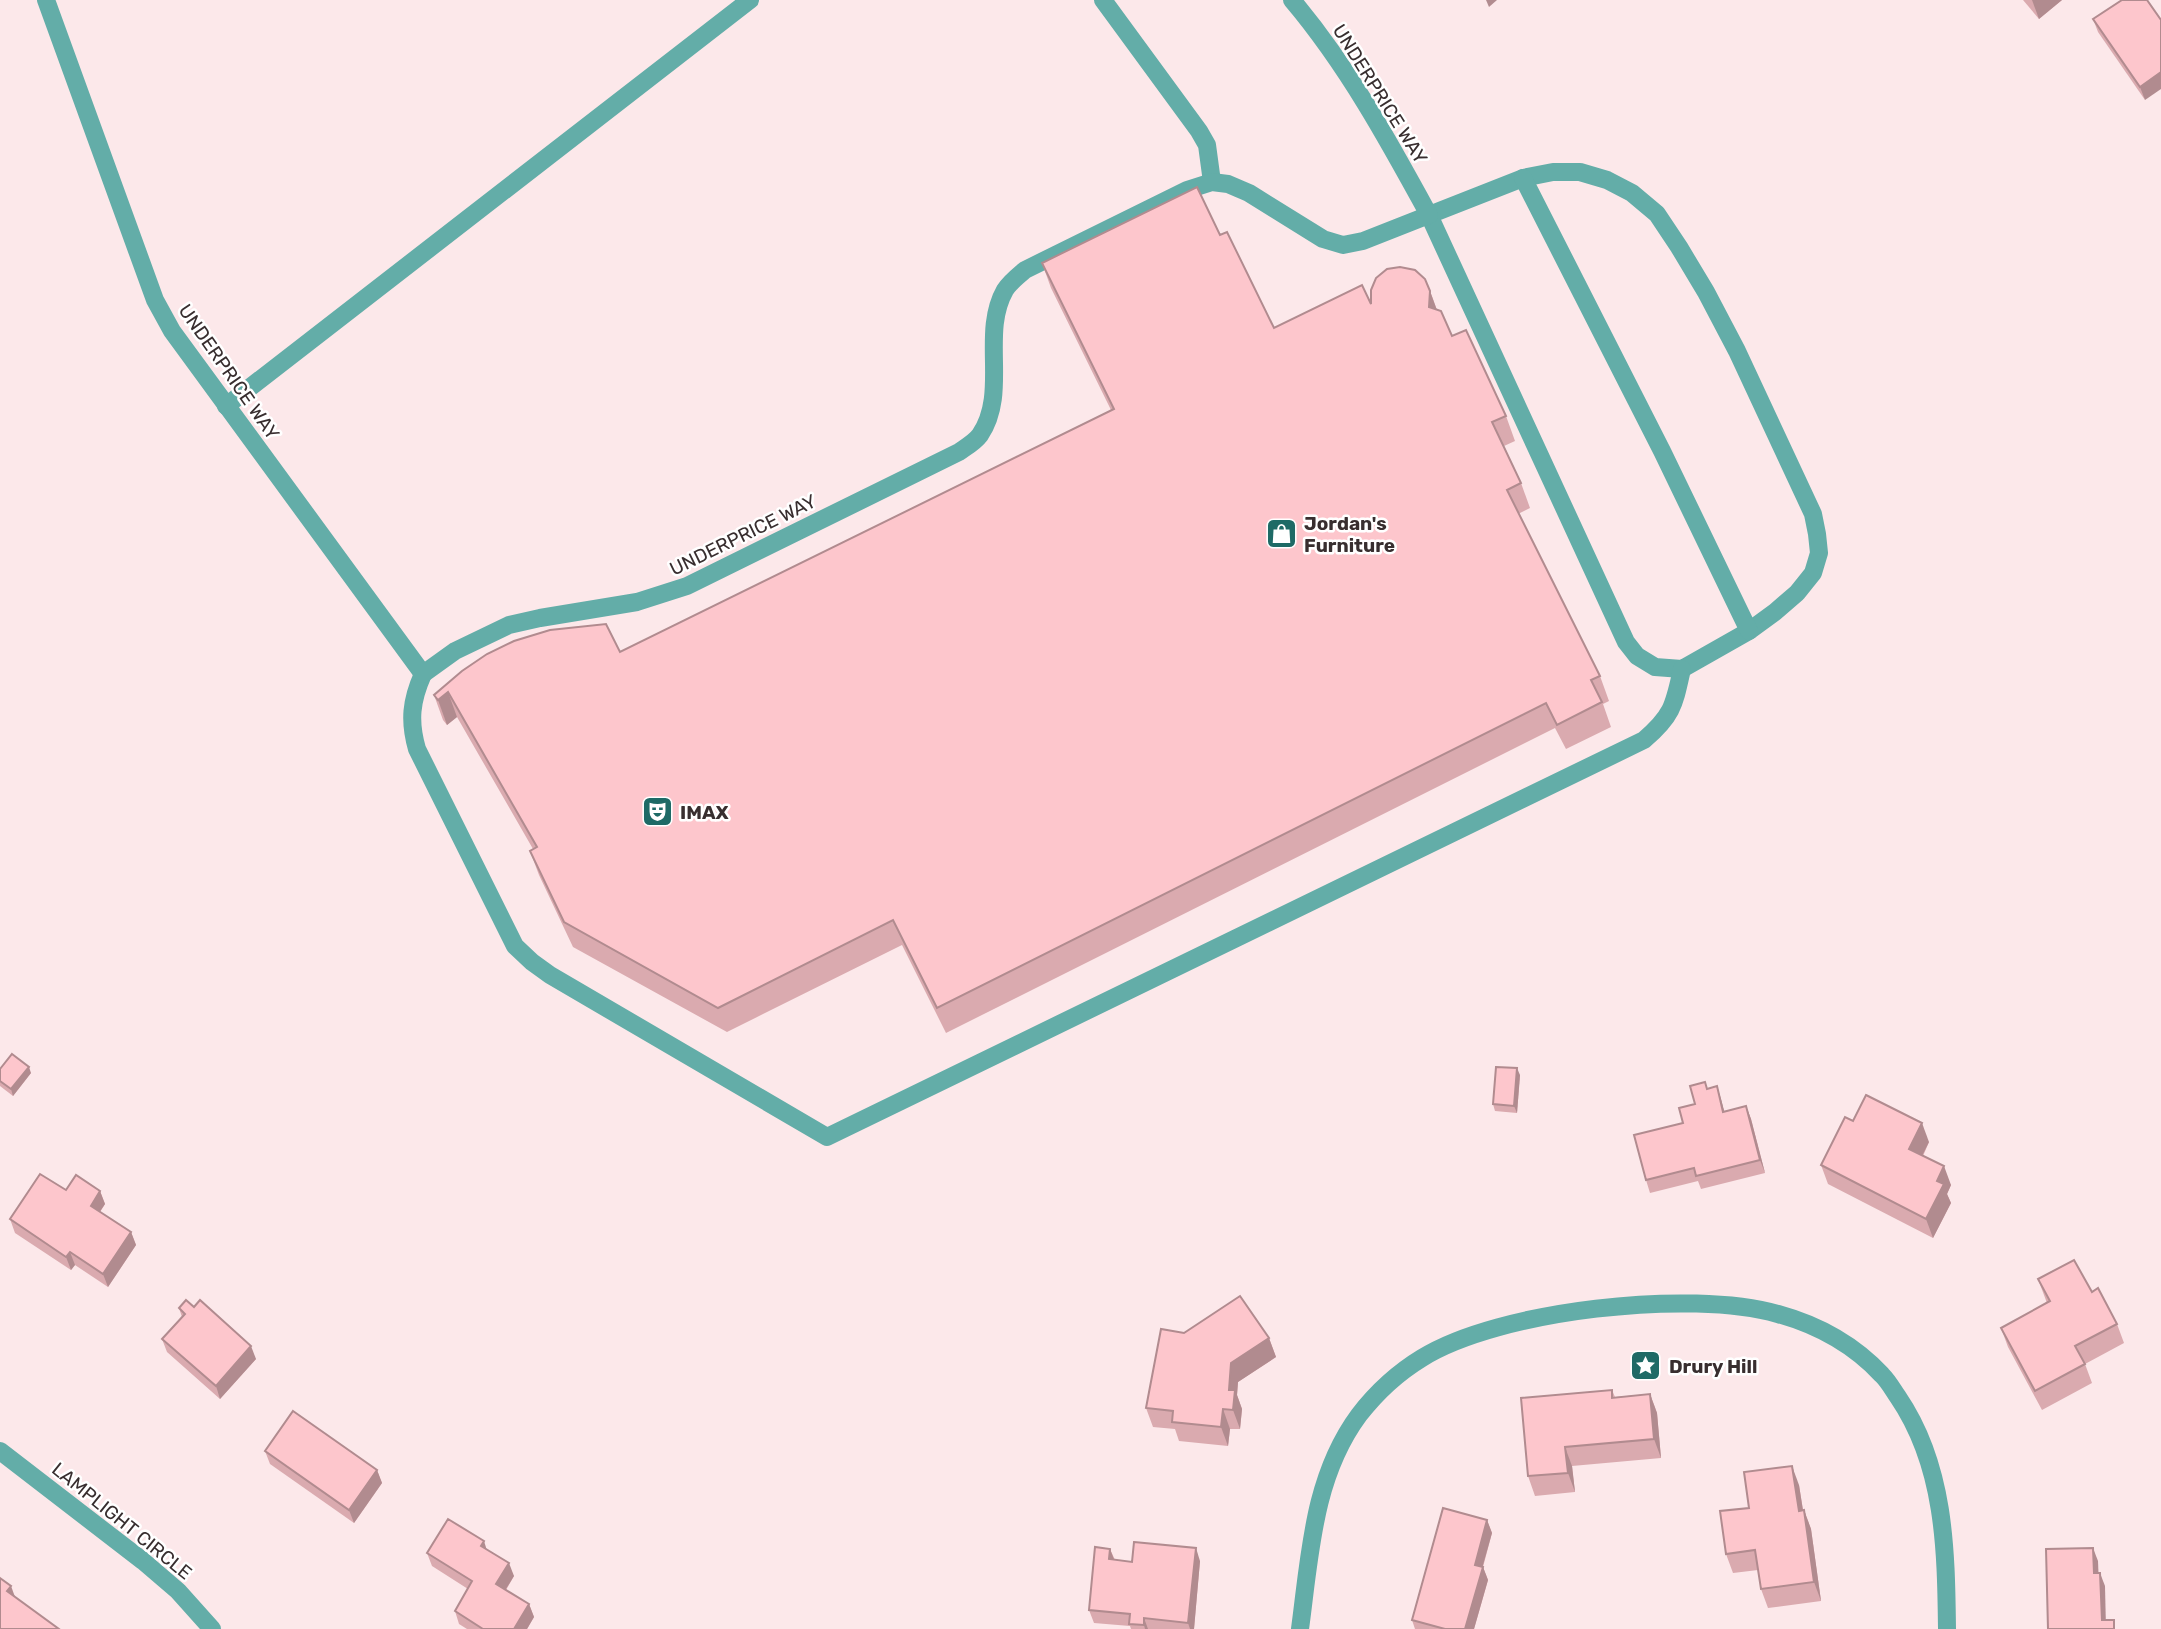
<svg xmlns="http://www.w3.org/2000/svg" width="2161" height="1629" font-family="Rubik,sans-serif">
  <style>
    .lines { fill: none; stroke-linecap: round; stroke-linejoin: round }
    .service { stroke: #63ada8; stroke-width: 18 }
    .minor { stroke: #63ada8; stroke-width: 18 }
    .wall { fill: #daaaaf }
    .shaded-wall { fill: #b18b8f }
    .building { fill: #fdc6cc; stroke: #b18b8f; stroke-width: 2 }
    .labels { text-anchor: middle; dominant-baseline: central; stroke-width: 5; stroke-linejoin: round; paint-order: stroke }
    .street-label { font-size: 19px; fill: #382e2f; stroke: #fff }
    .poi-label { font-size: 19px; font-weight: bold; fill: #382e2f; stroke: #fff; text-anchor: start }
  </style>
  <rect width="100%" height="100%" fill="#fce8ea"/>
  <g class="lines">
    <g class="service">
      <path d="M1103,0L1199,131L1207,145L1212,182"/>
      <path d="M1553,172H1580L1607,180L1632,193L1657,214L1679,247L1706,292L1737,351L1813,514L1817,534L1819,553L1813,573L1797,593L1775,612L1749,631L1682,669L1655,667L1637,656L1626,642L1429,215L1523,178Z"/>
      <path d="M1523,178L1662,451L1749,631"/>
      <path d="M226,406L750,0"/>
      <path d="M423,674C411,701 409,721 417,749L515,946L532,962L550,975L827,1137L1644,740C1673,715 1674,705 1682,669"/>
    </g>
    <g class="minor">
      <path d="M46,0L155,300L172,331L423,674L455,651L509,625L540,618L637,602L687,586L959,452C966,447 975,442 980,435C1009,392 980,334 1005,290C1010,282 1018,276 1025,270L1187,190L1212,182L1228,184L1249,193L1323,239L1343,245L1363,241L1429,215C1388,140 1347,65 1292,0"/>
      <path d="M0,1451L143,1561L178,1591L212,1629"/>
      <path d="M1300,1629C1310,1555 1313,1477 1359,1415C1376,1393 1399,1372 1422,1358C1499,1310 1691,1289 1778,1314C1818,1325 1854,1345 1882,1375C1889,1382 1893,1390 1898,1397C1945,1466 1946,1549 1947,1629"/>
    </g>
  </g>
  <g class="wall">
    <path d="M2023,0H2062L2039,19Z"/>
    <path d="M2122,0L2145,100L2098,32L2093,19Z"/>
    <path d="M1220,235L1274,328L1371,304L1430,291L1437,310L1452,336L1506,416L1515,441L1504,446L1521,483L1530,508L1518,514L1600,676L1609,701L1603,704L1611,727L1566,749L1555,728L946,1033L902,945L727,1032L573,947L539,875L530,851L533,849L457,717L447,725L443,720L434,695L620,652L1111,410L1051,288L1042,263Z"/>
    <path d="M0,1069L31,1073L13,1096L0,1086Z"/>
    <path d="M1520,1075L1517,1113L1495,1111L1493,1104Z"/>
    <path d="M1717,1086L1724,1112L1746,1106L1751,1119L1765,1173L1701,1189L1698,1181L1650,1193L1646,1180L1695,1104L1708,1089Z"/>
    <path d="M1853,1121L1929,1142L1923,1156L1951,1185L1947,1194L1951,1203L1933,1238L1828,1184L1821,1165Z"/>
    <path d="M66,1190L100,1191L105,1204L100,1212L131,1232L136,1245L108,1287L75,1265L71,1270L15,1233L10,1219Z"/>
    <path d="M2038,1279L2092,1292L2117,1324L2124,1343L2085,1364L2092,1383L2042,1410L2008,1347L2001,1328L2047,1303Z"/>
    <path d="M179,1308L256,1359L220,1399L167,1352L162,1339L182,1317Z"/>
    <path d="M1184,1333L1269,1338L1276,1357L1238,1382L1237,1395L1242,1409L1240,1429H1230L1228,1446L1179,1441L1175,1429L1153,1427L1146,1408Z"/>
    <path d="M1612,1390L1615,1397L1650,1394L1657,1413L1661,1458L1572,1466L1575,1492L1535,1496L1528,1476Z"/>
    <path d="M265,1451L377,1470L382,1483L354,1523L270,1464Z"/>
    <path d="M1799,1485L1803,1510H1804L1811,1529L1821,1601L1768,1608L1761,1589L1758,1570L1733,1573L1726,1554L1749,1508Z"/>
    <path d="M1487,1520L1492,1533L1483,1567L1488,1580L1474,1629H1415L1412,1620Z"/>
    <path d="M1110,1549L1115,1560L1132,1562L1200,1561L1194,1629H1131L1130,1626L1094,1623L1089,1610Z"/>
    <path d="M487,1550L514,1576L506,1590L529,1604L534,1617L527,1629H467L459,1624L455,1611L468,1589L432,1566L427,1553Z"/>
  </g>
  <g class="shaded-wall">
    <path d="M1486,0H1497L1489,7Z"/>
    <path d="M2032,0H2062L2039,19Z"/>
    <path d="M2161,72V89L2145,100L2140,87Z"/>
    <path d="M1430,291L1439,316L1429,307Z"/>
    <path d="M448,692L457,717L447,725L438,700Z"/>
    <path d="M29,1067L31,1073L13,1096L11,1089Z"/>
    <path d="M1517,1068L1520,1075L1517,1113L1514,1106Z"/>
    <path d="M1717,1086L1721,1099L1728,1125L1723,1112Z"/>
    <path d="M1746,1106L1751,1119L1765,1173L1760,1160Z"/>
    <path d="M1922,1123L1929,1142L1916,1168L1909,1149Z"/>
    <path d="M1944,1166L1951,1185L1947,1194L1951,1203L1933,1238L1926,1219L1937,1181Z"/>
    <path d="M100,1191L105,1204L95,1219L91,1206Z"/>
    <path d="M131,1232L136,1245L108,1287L103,1274Z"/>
    <path d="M70,1252L75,1265L71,1270L66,1257Z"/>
    <path d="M1269,1338L1276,1357L1238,1382L1237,1395L1242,1409L1240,1429L1233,1410L1229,1390L1231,1363Z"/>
    <path d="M251,1346L256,1359L220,1399L216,1386Z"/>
    <path d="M1650,1394L1657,1413L1661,1458L1654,1439Z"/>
    <path d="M1223,1409L1230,1429L1228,1446L1221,1427Z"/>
    <path d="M1565,1447L1572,1466L1575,1492L1568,1473Z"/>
    <path d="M1792,1466L1799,1485L1806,1530L1799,1511Z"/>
    <path d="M377,1470L382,1483L354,1523L349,1510Z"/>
    <path d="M1804,1510L1811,1529L1821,1601L1814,1582Z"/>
    <path d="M1487,1520L1492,1533L1481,1572L1483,1567L1488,1580L1474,1629H1465L1475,1565Z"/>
    <path d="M484,1541L488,1554L481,1546Z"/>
    <path d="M1196,1548L1200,1561L1194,1629H1190L1188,1623Z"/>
    <path d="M2093,1548L2098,1561L2099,1586L2094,1573Z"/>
    <path d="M1110,1549L1115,1562L1109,1559Z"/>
    <path d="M509,1563L514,1576L501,1597L496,1584Z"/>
    <path d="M2100,1573L2105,1586L2106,1629L2102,1620Z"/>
    <path d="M11,1586L18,1605L7,1591Z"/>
    <path d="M529,1604L534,1617L527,1629H514Z"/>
    <path d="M1144,1618L1148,1629H1145L1144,1625Z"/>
  </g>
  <g class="building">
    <path d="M2122,0H2147L2161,20V72L2140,87L2093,19Z"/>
    <path d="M1197,187L1220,235L1227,232L1274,328L1362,285L1371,304V290L1376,278L1387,269L1400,267L1415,270L1425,279L1430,291L1429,307L1441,311L1452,336L1466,330L1506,416L1492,422L1521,483L1507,490L1600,676L1591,680L1602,702L1557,725L1546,703L937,1008L893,920L718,1008L564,922L530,851L537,847L448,692L438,700L434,695L462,671L487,654L514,641L550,630L606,624L620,652L1114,409L1042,263Z"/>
    <path d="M12,1054L29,1067L11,1089L0,1081V1069Z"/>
    <path d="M1496,1067L1517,1068L1514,1106L1493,1104Z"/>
    <path d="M1705,1082L1707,1089L1717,1086L1723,1112L1746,1106L1760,1160L1696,1176L1694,1168L1646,1180L1634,1135L1683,1123L1679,1108L1695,1104L1690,1086Z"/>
    <path d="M1866,1095L1922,1123L1909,1149L1944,1166L1937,1181L1944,1184L1926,1219L1821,1165L1845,1117L1853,1121Z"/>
    <path d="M40,1174L66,1190L76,1175L100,1191L91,1206L131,1232L103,1274L70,1252L66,1257L10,1219Z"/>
    <path d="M2074,1260L2092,1292L2098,1288L2117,1324L2075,1346L2085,1364L2035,1391L2001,1328L2050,1301L2038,1279Z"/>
    <path d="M1240,1296L1269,1338L1231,1363L1229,1390H1235L1233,1410L1223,1409L1221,1427L1172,1422L1173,1411L1146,1408L1161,1329L1184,1333Z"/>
    <path d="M186,1300L194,1307L200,1300L251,1346L216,1386L162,1339L185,1314L179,1308Z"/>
    <path d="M1612,1390V1398L1650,1394L1654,1439L1565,1447L1568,1473L1528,1476L1521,1398Z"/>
    <path d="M293,1411L377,1470L349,1510L265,1451Z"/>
    <path d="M1792,1466L1799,1511L1804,1510L1814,1582L1761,1589L1755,1550L1726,1554L1720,1511L1749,1508L1744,1472Z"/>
    <path d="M1443,1508L1487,1520L1475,1565L1483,1567L1465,1629H1445L1412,1620Z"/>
    <path d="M448,1519L484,1541L481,1546L509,1563L496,1584L529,1604L514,1629H483L455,1611L472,1581L427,1553Z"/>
    <path d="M1134,1542L1196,1548L1188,1623L1144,1618V1625L1129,1624L1130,1614L1089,1610L1095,1547L1110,1549L1109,1559L1132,1562Z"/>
    <path d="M2093,1548L2094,1573H2100L2102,1620H2114V1629H2048L2046,1549Z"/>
    <path d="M0,1578L11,1586L7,1591L59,1629H0Z"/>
  </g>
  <defs>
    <symbol id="shop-square" viewBox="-11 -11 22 22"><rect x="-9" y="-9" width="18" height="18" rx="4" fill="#1e6a66" stroke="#fff"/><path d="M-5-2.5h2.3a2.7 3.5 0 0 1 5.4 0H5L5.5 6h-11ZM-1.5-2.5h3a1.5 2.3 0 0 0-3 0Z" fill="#fff"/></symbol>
    <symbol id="theatre-square" viewBox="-11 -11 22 22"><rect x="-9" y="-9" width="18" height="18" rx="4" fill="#1e6a66" stroke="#fff"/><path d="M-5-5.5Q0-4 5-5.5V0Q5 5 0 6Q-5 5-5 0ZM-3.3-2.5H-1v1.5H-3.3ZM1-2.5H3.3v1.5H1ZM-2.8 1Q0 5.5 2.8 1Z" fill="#fff"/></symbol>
    <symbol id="sight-square" viewBox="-11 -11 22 22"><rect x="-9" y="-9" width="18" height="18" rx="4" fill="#1e6a66" stroke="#fff"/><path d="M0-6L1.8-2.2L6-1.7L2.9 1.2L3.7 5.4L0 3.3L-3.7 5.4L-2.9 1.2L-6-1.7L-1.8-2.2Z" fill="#fff"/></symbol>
  </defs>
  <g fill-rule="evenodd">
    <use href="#shop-square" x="1264" y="516" width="35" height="35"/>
    <use href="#theatre-square" x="640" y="794" width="35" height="35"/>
    <use href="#sight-square" x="1628" y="1348" width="35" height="35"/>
  </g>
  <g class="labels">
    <g class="street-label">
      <text transform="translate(1380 94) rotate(58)">UNDERPRICE WAY</text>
      <text transform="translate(229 372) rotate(55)">UNDERPRICE WAY</text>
      <text transform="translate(743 535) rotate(-26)">UNDERPRICE WAY</text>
      <text transform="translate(122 1521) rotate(39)">LAMPLIGHT CIRCLE</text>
    </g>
    <g class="poi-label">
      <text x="1304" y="523">Jordan's<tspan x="1304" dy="22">Furniture</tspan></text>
      <text x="680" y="812">IMAX</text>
      <text x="1669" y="1366">Drury Hill</text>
    </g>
  </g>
</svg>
